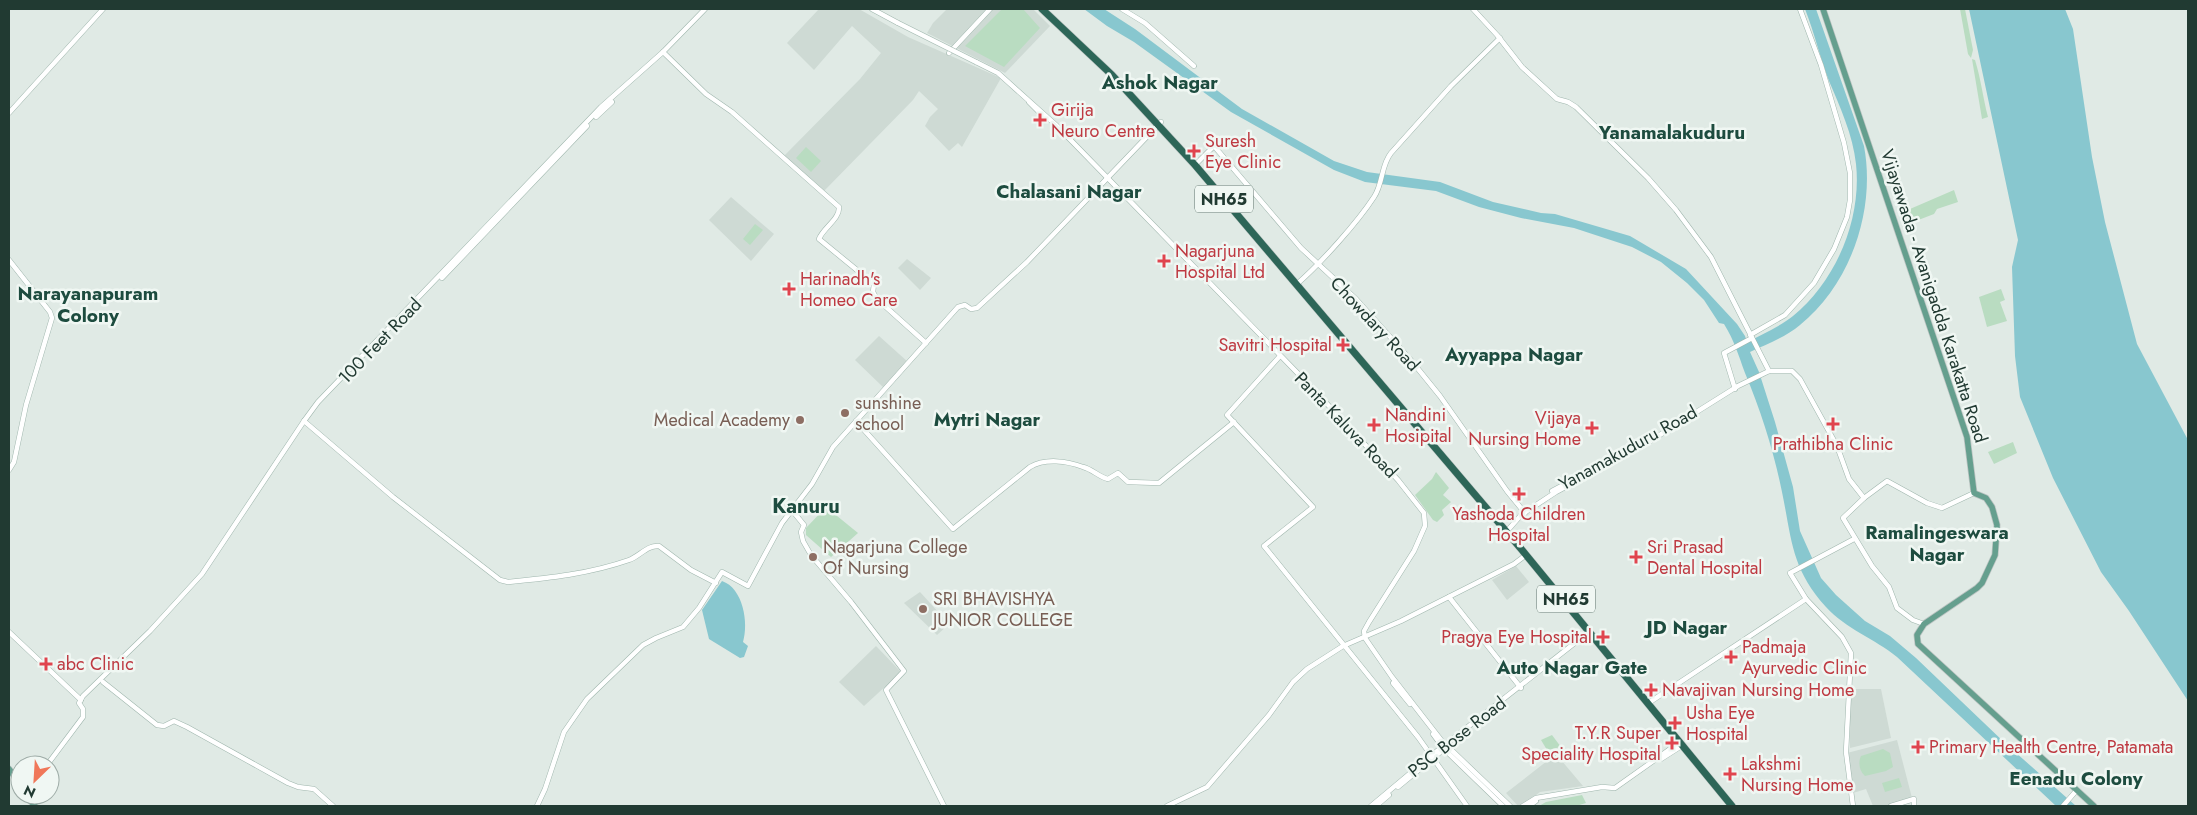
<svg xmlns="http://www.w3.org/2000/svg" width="2197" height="815" font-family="Jost,sans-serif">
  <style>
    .built { fill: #cedad4 }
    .green { fill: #b9dcc1 }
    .water { fill: #88c7cf }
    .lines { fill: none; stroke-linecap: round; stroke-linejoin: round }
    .secondary-casing { stroke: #9fb6ad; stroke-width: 5.5 }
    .primary-casing { stroke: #bcc4c2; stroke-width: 7 }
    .highway-casing { stroke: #bcc4c2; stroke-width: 8 }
    .secondary { stroke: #fff; stroke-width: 4.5 }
    .primary { stroke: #659f8e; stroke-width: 5.5 }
    .highway { stroke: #2d6658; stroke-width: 7 }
    .secondary-bridge-casing { stroke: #9fb6ad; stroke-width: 5.5; stroke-linecap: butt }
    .secondary-bridge { stroke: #fff; stroke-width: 4.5 }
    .health-dot { fill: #e0444e; stroke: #f0f7f3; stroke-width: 2 }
    .education-dot { fill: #8d6e63; stroke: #f0f7f3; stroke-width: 2 }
    .labels { text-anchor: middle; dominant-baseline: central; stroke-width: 5; stroke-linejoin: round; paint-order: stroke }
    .shield { fill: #f0f7f3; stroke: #5f736c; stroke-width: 1 }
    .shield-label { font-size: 16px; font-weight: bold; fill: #213a32 }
    .health-label { font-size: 18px; fill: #be3a42; stroke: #f0f7f3; text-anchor: start }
    .street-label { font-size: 18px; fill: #213a32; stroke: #f0f7f3 }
    .education-label { font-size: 18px; fill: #785e54; stroke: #f0f7f3; text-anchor: start }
    .neighbourhood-label { font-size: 19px; font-weight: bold; fill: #1d4c3f; stroke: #f0f7f3 }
    .quarter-label { font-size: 20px; font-weight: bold; fill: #1d4c3f; stroke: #f0f7f3 }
  </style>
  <rect width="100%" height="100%" fill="#e0eae5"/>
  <g class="built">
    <path d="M819,9H859L908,37L1001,78L962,147L958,143L949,151L925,126L930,117L938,109L919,91L913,100L824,191L784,156L860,79L881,53L852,26L814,70L787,43Z"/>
    <path d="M947,9H1033L1050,26L1005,73L927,33L933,23Z"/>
    <path d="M731,197L774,234L751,261L709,220Z"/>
    <path d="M907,259L931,278L920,290L898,268Z"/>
    <path d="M879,336L908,362L883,387L855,360Z"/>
    <path d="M1516,566L1529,582L1507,600L1492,580Z"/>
    <path d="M920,592L949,624L937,635L904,603Z"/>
    <path d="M876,646L901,672L864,706L839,682Z"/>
    <path d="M1850,689H1881L1891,738L1850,748Z"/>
    <path d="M1897,740L1912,798L1885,806H1873L1866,789L1853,793L1847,753Z"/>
    <path d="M1556,754L1583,786L1540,792L1522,806H1518L1506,793Z"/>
  </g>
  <g class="green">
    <path d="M1002,9H1023L1040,28L1004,67L965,46Z"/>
    <path d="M1960,9H1965L1973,50L1971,58L1968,54Z"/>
    <path d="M1972,59L1975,60C1981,79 1983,98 1988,117L1982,119Z"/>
    <path d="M806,147L821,161L811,172L796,158Z"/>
    <path d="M1954,190L1958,202L1937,209L1934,214L1908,224L1903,212Z"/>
    <path d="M755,224L763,230L750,245L743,239Z"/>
    <path d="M2001,289L2005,300L2000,302L2007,321L1987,327L1979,297Z"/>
    <path d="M2013,442L2017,453L1994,464L1988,452Z"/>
    <path d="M1436,472L1449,488L1443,495L1451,502L1442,510L1444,515L1437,522L1433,520L1415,495L1432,479Z"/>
    <path d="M826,507L858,533L831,557L806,535V528Z"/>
    <path d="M1552,735L1561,747L1547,750L1541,740Z"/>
    <path d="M1883,749L1890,753L1893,767L1886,771L1865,776C1859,771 1858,762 1861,756Z"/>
    <path d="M1899,778L1902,787L1885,792L1882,783Z"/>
    <path d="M1582,795L1586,803L1576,806H1539L1546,802Z"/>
  </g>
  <g class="water">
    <path d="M1084,9H1104L1135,29L1242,109L1334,161L1367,172L1440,182L1493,202L1541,213L1555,214L1630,236L1686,269L1737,324L1745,336L1747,342C1763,334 1779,327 1793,316C1836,281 1862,219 1856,164C1853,135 1840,107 1829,81C1820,57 1814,32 1805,9H1816L1864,146C1876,209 1851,284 1800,325C1786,337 1767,344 1750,352L1759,372L1775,422L1793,487L1800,531L1821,578L1836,595L1865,621L1890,636L1916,658L2006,744L2076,806H2056L1897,657C1875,639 1846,629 1826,607C1791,568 1792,540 1782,492C1774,452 1761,411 1745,373C1738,354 1735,342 1724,324L1719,323L1704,300L1687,283L1661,262L1632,247L1574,228L1521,218L1479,207L1436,191L1365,182L1334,170L1231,112L1134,42L1107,26Z"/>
    <path d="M1969,9H2065L2073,29L2092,157L2105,222L2137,344L2188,440V701L2129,611L2101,572L2053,478L2020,397L2015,356L2012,267L2018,240Z"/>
    <path d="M722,581C743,588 749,623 743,642L748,646L744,657L740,658L709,639L702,610Z"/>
  </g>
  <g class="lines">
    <defs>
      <g id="secondary">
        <path d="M872,9L898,23"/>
        <path d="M1122,9L1145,23L1194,66"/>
        <path d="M1473,9L1497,35L1522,67L1557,99L1568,102L1576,107L1648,178L1676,210L1711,257L1769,371H1792L1800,379L1837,446L1849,479L1864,498L1843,518L1872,566L1889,587L1897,608L1913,620L1924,624"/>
        <path d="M663,52L706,94L732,112L839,207C840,219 823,228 819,239L874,284L873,292L877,299L926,343"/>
        <path d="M949,53L990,9"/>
        <path d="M976,62L998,73L1057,126L1315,391L1398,480L1424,513L1425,526L1414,551L1369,622L1364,631L1365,638L1392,677L1441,740L1510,806"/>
        <path d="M1029,102L1045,118"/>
        <path d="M9,113L103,9"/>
        <path d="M596,117L612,102"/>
        <path d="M1197,163L1214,146L1301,248L1356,299L1410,359L1440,396L1507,491L1525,513"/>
        <path d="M9,260L50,312L52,318L26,405L14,462L9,470"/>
        <path d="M442,278L587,126"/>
        <path d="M1297,284C1321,263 1357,223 1374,197C1383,184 1381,165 1391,153L1451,86L1500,38"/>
        <path d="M1750,335L1785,315L1814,283L1834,249L1847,217L1850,200V173L1844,143L1821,65L1800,9"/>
        <path d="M1280,356L1227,415L1313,507L1264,546L1418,737L1467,806"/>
        <path d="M1735,389L1724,353L1752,338"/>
        <path d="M304,421L393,497L500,580L508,582C549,578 589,574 629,560C640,556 647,545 659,546L691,570L716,583"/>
        <path d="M856,421L953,529L1030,467C1045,458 1067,461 1083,467C1092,469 1099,477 1108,479L1118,473L1128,482L1159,483L1234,422"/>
        <path d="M1552,491L1633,448"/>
        <path d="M1864,498L1887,481L1927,503L1942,508L1974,493"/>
        <path d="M791,509L804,525L801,532L803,541L811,555L851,602L904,671L886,690L944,806"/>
        <path d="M1521,515L1556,492L1647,443L1738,386L1769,371"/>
        <path d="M1508,530L1522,514"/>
        <path d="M1449,597L1521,688"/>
        <path d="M9,632L81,700"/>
        <path d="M103,682L157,725L164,726L174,721L187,727L288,783L298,787L314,789L333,806"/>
        <path d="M1393,683L1410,704"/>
        <path d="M1650,702L1806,599"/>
        <path d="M1433,734L1444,749L1503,806"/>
        <path d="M1661,759L1683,745"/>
        <path d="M47,765L83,717V709L79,703L83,696L150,631L202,574L304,421L318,402L601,107L663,52L705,9"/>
        <path d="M1398,787L1444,749"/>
        <path d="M537,806L545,789L564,732L587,699L643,645L656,638L683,627L699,608L722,572L748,586L782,523L812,484L833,447L958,307L965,305L971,309L977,308L1027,262L1161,122"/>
        <path d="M1167,806L1207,787L1269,715L1293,682L1307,669L1343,646L1401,621L1514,564L1526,555"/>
        <path d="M1371,806L1432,755L1590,631"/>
        <path d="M1376,806L1389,795"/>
        <path d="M1523,806L1536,798L1602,787L1615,788L1680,742"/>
        <path d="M1529,806L1536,801"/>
        <path d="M1853,806L1846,752L1851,653L1842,637L1806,599L1790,573L1854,539"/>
        <path d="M1891,806L1914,799V806"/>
        <path d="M2063,806L2076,791"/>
      </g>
      <g id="primary">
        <path d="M1823,9L1967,437L1974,493L1986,498L1992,507L1997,525L1995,555L1982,583L1977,588L1924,624L1917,635L1918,644L2094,806"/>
        <path d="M9,769L20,784"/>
        <path d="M25,795L35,806"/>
      </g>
      <path id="highway" d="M1042,9L1112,75L1195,165L1522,550L1732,806"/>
    </defs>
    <use href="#secondary" class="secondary-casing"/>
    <use href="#primary" class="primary-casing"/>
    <use href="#highway" class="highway-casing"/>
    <use href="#secondary" class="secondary"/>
    <use href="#primary" class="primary"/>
    <use href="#highway" class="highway"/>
    <defs>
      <path id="secondary-bridge" d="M898,23L976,62"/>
    </defs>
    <use href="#secondary-bridge" class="secondary-bridge-casing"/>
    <use href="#secondary-bridge" class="secondary-bridge"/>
  </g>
  <g class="health-dot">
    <path d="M1037.5 112.5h5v5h5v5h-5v5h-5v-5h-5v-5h5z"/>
    <path d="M1191.5 143.5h5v5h5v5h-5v5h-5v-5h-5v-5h5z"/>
    <path d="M1161.5 253.5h5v5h5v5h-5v5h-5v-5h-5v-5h5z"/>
    <path d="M786.5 281.5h5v5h5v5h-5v5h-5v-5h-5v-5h5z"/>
    <path d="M1340.5 337.5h5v5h5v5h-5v5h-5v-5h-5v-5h5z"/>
    <path d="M1830.5 416.5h5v5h5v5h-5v5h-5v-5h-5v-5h5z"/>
    <path d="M1371.5 417.5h5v5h5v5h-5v5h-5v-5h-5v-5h5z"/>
    <path d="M1589.5 420.5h5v5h5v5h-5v5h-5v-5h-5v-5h5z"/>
    <path d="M1516.5 486.5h5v5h5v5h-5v5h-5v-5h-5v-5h5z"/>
    <path d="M1633.5 549.5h5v5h5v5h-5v5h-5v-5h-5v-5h5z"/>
    <path d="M1600.5 629.5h5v5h5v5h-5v5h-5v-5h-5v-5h5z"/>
    <path d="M1728.5 649.5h5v5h5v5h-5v5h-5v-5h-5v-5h5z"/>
    <path d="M43.5 656.5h5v5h5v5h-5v5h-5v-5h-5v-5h5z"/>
    <path d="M1648.5 682.5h5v5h5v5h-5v5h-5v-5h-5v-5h5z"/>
    <path d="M1672.5 715.5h5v5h5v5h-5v5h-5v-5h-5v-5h5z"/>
    <path d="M1669.5 735.5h5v5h5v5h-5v5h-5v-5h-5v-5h5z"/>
    <path d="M1915.5 739.5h5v5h5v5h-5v5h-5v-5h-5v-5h5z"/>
    <path d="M1727.5 766.5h5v5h5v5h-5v5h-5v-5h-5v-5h5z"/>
  </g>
  <g class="education-dot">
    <circle cx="845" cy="413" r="5"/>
    <circle cx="800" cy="420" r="5"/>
    <circle cx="813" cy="557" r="5"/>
    <circle cx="923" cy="609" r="5"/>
  </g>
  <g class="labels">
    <g class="shield">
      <rect x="1195" y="185.5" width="58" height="27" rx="4"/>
      <rect x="1537" y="585.5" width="58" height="27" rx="4"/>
    </g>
    <g class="shield-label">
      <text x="1224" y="199">NH65</text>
      <text x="1566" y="599">NH65</text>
    </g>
    <g class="health-label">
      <text x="1051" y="110">Girija<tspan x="1051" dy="21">Neuro Centre</tspan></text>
      <text x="1205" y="141">Suresh<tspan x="1205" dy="21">Eye Clinic</tspan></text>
      <text x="1175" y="251">Nagarjuna<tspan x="1175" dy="21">Hospital Ltd</tspan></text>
      <text x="800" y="279">Harinadh's<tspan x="800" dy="21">Homeo Care</tspan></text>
      <text x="1332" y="345" text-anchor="end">Savitri Hospital</text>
      <text x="1385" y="415">Nandini<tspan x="1385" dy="21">Hosipital</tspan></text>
      <text x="1581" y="418" text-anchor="end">Vijaya<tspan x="1581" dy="21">Nursing Home</tspan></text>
      <text x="1833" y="444" text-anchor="middle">Prathibha Clinic</text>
      <text x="1519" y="514" text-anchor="middle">Yashoda Children<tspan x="1519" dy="21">Hospital</tspan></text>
      <text x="1647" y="547">Sri Prasad<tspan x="1647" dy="21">Dental Hospital</tspan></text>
      <text x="1592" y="637" text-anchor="end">Pragya Eye Hospital</text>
      <text x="1742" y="647">Padmaja<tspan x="1742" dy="21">Ayurvedic Clinic</tspan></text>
      <text x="57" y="664">abc Clinic</text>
      <text x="1662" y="690">Navajivan Nursing Home</text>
      <text x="1686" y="713">Usha Eye<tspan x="1686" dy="21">Hospital</tspan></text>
      <text x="1661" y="733" text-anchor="end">T.Y.R Super<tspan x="1661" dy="21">Speciality Hospital</tspan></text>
      <text x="1929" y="747">Primary Health Centre, Patamata</text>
      <text x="1741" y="764">Lakshmi<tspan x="1741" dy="21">Nursing Home</tspan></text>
    </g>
    <g class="street-label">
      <text transform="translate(1934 296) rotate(72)">Vijayawada - Avanigadda Karakatta Road</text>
      <text transform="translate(1375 324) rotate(47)">Chowdary Road</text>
      <text transform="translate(380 341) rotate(-46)">100 Feet Road</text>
      <text transform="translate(1346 425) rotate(46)">Panta Kaluva Road</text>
      <text transform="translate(1628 448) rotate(-29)">Yanamakuduru Road</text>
      <text transform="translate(1457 737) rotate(-38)">PSC Bose Road</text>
    </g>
    <g class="education-label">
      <text x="855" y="403">sunshine<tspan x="855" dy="21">school</tspan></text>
      <text x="790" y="420" text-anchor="end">Medical Academy</text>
      <text x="823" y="547">Nagarjuna College<tspan x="823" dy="21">Of Nursing</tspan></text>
      <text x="933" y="599">SRI BHAVISHYA<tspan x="933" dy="21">JUNIOR COLLEGE</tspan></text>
    </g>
    <g class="neighbourhood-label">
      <text x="1160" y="82">Ashok Nagar</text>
      <text x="1672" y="132">Yanamalakuduru</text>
      <text x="1069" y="191">Chalasani Nagar</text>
      <text x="88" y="293">Narayanapuram<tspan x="88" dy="22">Colony</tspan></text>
      <text x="1514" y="354">Ayyappa Nagar</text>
      <text x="987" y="419">Mytri Nagar</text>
      <text x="1937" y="532">Ramalingeswara<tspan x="1937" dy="22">Nagar</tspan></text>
      <text x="1687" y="627">JD Nagar</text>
      <text x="1572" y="667">Auto Nagar Gate</text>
      <text x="2076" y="778">Eenadu Colony</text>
    </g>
    <g class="quarter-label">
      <text x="806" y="506">Kanuru</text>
    </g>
  </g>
  <rect width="2197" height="815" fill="none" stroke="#213a32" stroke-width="20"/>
  <g transform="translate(35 780) rotate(205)"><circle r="24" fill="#f0f7f3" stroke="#9daba6"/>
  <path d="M0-4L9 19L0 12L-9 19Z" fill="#f07759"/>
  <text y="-8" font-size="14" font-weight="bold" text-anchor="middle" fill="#213a32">N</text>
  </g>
</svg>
